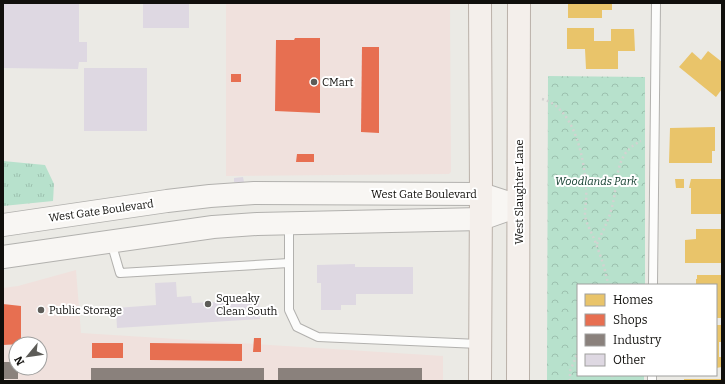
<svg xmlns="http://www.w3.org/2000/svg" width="725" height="384" font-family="Bitter,serif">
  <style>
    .commercial { fill: #f0e1dd; fill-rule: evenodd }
    .grass { fill: url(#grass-tufts) }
    .forest { fill: url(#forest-crowns) }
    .homes { fill: #e9c46a }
    .shops { fill: #e76f51 }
    .industry { fill: #8a817c }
    .building { fill: #ded8e2 }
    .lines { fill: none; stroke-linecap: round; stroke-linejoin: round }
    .service-casing { stroke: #b2b1ae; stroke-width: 10 }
    .secondary-casing { stroke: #b2b1ae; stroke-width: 24 }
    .primary-casing { stroke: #bab1a9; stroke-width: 24 }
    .path { stroke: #d3d3d1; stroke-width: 2.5; stroke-dasharray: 2 3; stroke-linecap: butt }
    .service { stroke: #fcfcfb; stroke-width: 8 }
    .secondary { stroke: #f8f6f3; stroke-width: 22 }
    .primary { stroke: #f4efeb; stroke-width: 22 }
    .poi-dot { fill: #5d5c58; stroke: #fff; stroke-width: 1.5 }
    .labels { text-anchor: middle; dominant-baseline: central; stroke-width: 4; stroke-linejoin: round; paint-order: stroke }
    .poi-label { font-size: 11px; fill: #100f0c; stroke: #fff; text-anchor: start }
    .park-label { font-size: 11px; font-style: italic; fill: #0b3828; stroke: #fff }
    .street-label { font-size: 11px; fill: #100f0c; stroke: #fff }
  </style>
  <defs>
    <pattern id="grass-tufts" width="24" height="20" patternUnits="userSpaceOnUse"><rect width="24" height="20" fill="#b7e1cc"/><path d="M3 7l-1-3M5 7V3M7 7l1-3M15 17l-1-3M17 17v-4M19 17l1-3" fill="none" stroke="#9cc0ae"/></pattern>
    <pattern id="forest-crowns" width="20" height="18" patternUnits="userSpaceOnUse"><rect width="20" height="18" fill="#b7e1cc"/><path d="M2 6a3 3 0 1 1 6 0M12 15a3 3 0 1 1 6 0" fill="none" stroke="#9cc0ae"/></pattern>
  </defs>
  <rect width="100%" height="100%" fill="#ebeae5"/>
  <g class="commercial">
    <path d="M226,3H450L451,172L449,174L226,176Z"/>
    <path d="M76,270L81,333L443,356V381H3V288L18,286ZM16,344H40V368H16Z"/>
  </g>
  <path class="grass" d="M3,161L45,165L54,184L53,201L3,206Z"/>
  <path class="forest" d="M548,76L645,77V285H578V375H644V381H547Z"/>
  <g class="homes">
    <path d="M568,3H612V10H602V18H568Z"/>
    <path d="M567,28H594V41H611V29H634L635,51H618V69H586L585,49H567Z"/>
    <path d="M708,51L722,62V89L716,97L679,67L692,52L701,60Z"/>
    <path d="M715,127V151H712V163H669L670,128Z"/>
    <path d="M675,179H684V188H676Z"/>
    <path d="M691,179H722V214H691V188H689Z"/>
    <path d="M696,229H722V263H685V240L696,239Z"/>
    <path d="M697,275H722V318H716V285H696V279H697Z"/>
    <path d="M716,325H722V342H719V357H722V367L716,368Z"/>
    <rect x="684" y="379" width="38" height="2"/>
  </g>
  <g class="shops">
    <path d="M295,38H320V113L275,111L276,40H294Z"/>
    <path d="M362,47H379V133L361,132Z"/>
    <rect x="231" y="74" width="10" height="8"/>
    <path d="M297,154H314V162H296Z"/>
    <path d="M3,304L21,306V344L3,345Z"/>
    <path d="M254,338H261V352H253Z"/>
    <rect x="92" y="343" width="31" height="15"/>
    <path d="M150,343L242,344V361L150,360Z"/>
  </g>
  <g class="industry">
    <path d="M3,362H16V368H18V379H3Z"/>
    <rect x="91" y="368" width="173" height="13"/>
    <rect x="278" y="368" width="144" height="13"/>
  </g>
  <g class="building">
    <path d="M4,3H79V42H87V62H79L78,69L4,68L3,5H4Z"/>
    <rect x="143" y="3" width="46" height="25"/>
    <rect x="84" y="68" width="63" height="63"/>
    <path d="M243,177L244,182H234V178Z"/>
    <path d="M355,264V267H413V294H356V305H341V310H321V283H317V265Z"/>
    <path d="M176,282L177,297L191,296L192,303L259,300L260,319L117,328L116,308L156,305L155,283Z"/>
  </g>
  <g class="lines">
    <defs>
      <g id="service">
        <path d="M289,223V310L297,327L318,337L479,344"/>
        <path d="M111,242L120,273L289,263"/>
        <path d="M653,285L656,3"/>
        <path d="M652,381V375"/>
      </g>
      <g id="secondary">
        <path d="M3,225L167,201L210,196L254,193L481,194L518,206"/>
        <path d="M3,257L213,227L257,224L481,219L518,206"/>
      </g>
      <g id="primary">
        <path d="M480,381L481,194L480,3"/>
        <path d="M518,381L519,3"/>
      </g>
    </defs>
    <use href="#service" class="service-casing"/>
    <use href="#secondary" class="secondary-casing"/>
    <use href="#primary" class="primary-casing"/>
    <g class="path">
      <path d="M542,99C575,107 585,161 586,190C587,198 585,207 585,215C586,225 593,234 596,244C601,257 606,271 608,285"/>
      <path d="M597,244C602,232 609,220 612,207C619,181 613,154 641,141"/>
      <path d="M612,375L613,381"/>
      <path d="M570,381V371L578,352"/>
    </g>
    <use href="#service" class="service"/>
    <use href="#secondary" class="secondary"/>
    <use href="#primary" class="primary"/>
  </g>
  <g class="poi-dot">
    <circle cx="314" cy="82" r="4"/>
    <circle cx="208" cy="304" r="4"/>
    <circle cx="41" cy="310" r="4"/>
  </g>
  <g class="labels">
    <g class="poi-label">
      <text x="322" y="82">CMart</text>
      <text x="216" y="298">Squeaky<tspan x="216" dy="13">Clean South</tspan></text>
      <text x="49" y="310">Public Storage</text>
    </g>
    <g class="park-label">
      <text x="596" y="181">Woodlands Park</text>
    </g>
    <g class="street-label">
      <text transform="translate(519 192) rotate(-90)">West Slaughter Lane</text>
      <text x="424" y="194">West Gate Boulevard</text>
      <text transform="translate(101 211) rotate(-8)">West Gate Boulevard</text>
    </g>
  </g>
  <rect width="725" height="384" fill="none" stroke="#100f0c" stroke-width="8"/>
  <rect x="577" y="284" width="140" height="92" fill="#ffffff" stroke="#9f9f9e"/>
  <rect x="585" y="294" width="20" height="12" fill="#e9c46a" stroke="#9f9f9e"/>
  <text x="613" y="304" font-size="12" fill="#100f0c">Homes</text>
  <rect x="585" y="314" width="20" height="12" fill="#e76f51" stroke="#9f9f9e"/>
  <text x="613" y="324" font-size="12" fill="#100f0c">Shops</text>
  <rect x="585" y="334" width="20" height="12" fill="#8a817c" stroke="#9f9f9e"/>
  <text x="613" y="344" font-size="12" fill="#100f0c">Industry</text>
  <rect x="585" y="354" width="20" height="12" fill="#ded8e2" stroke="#9f9f9e"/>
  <text x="613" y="364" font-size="12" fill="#100f0c">Other</text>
  <g transform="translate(28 356) rotate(241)"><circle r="19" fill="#ffffff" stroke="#9f9f9e"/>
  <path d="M0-3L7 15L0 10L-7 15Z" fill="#5d5c58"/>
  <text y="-6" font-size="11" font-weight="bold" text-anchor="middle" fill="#100f0c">N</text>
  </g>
</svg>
